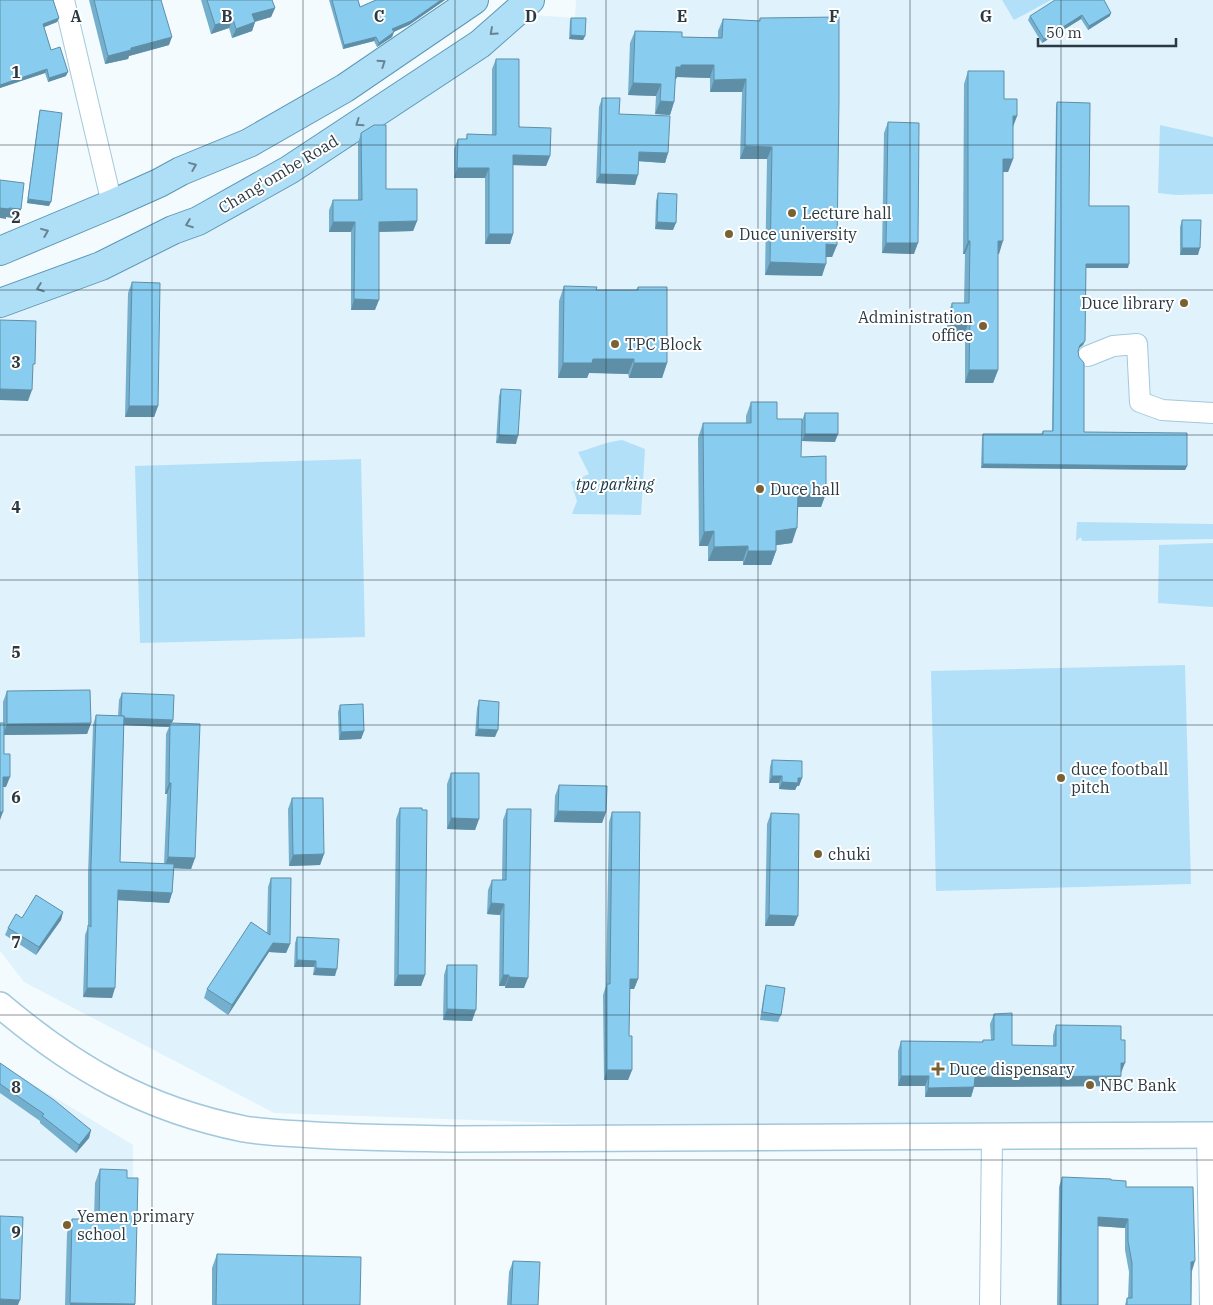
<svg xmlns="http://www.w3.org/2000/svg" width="1213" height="1305" font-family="'IBM Plex Serif',serif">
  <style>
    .built { fill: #e0f2fc }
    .green { fill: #b3e0f9 }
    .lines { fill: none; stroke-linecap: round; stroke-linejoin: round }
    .minor-casing { stroke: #a3c8dc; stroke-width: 22 }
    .tertiary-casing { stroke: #a3c8dc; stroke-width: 28 }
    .primary-casing { stroke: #5d97b4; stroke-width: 30 }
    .minor { stroke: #fff; stroke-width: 20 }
    .tertiary { stroke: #fff; stroke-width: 25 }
    .primary { stroke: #aedff7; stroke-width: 28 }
    .wall { fill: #75afce; fill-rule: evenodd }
    .shaded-wall { fill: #5f8fa7 }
    .building { fill: #88ccef; stroke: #5f8fa7 }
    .oneway { stroke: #668493 }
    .grid { fill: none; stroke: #2b3a42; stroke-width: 1; stroke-opacity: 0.55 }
    .poi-dot { fill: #7a6132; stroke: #fff; stroke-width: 2 }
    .labels { text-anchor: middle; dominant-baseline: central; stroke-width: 4; stroke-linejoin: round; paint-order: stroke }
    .street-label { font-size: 16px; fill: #2b3a42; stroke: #fff }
    .poi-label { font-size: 16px; fill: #2b3a42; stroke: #fff; text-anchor: start }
    .park-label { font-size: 16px; font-style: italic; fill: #163544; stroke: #fff }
    .grid-label { font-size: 16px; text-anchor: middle; font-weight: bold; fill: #2b3a42; stroke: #fff; stroke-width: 4; stroke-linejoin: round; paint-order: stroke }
  </style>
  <rect width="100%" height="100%" fill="#f3fbff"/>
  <g class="built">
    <path d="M576,0H1213V1126L700,1128L274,1113L24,982L0,951V308L117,265L532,15L575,18Z"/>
    <path d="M0,1064L133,1145L134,1305H0Z"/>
  </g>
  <g class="green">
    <path d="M1002,0H1051L1014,20Z"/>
    <path d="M1160,125L1213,137V194L1176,195L1158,193Z"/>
    <path d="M622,440L645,449L641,515L572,514L577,501L571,482L589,474L578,452C594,448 605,442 622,440Z"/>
    <path d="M361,459L365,637L140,643L135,466Z"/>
    <path d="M1077,522L1213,524V539L1082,541L1081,537L1076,541Z"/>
    <path d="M1213,543V607L1158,603L1159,545Z"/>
    <path d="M1185,665L1191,884L936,891L931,671Z"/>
  </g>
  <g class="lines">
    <defs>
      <g id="minor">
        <path d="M64,0L112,204"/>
        <path d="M1088,356L1113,346L1137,344L1140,402L1162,410L1213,413"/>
        <path d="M1207,1135L1210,1305"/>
        <path d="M990,1305L992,1137"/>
      </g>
      <path id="tertiary" d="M0,1005C76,1069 145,1109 244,1129C262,1132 281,1133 300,1134C353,1138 406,1138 459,1139L1213,1135"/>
      <g id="primary">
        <path d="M0,251L112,204L159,183L181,171L249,143L345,88L474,0"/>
        <path d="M0,303L101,266L173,230L198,221L289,170L480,44L530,0"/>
      </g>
    </defs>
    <use href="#minor" class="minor-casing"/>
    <use href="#tertiary" class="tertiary-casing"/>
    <use href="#primary" class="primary-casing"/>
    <use href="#minor" class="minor"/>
    <use href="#tertiary" class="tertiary"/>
    <use href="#primary" class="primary"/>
  </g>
  <g class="wall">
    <path d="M0,0L59,18L57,22L44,27L51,50L66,76L48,82L45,73L0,88Z"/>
    <path d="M89,0H161L169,45L129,56L128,59L105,64Z"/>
    <path d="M201,0H272L275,8L271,17L255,22L252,31L232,38L229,28L211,34Z"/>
    <path d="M329,0H358L360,7L376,0H445L409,25L394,32L392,37L377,47L374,41L343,49Z"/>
    <path d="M1105,2L1110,16L1088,30L1081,19L1042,43L1028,20L1030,16Z"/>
    <path d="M571,18L585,36L583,40L569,39L570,21Z"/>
    <path d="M760,18L837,245L832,257H826L822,276L765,275L767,159H740L742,92H710V78L677,77L676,79H675L674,102L670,115L655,114L656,96L628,95L630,43L635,31L682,37H718V31L723,19L759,21Z"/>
    <path d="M496,59L519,127L550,156L546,166L513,165V234L510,244H485V178H454V149L458,139H466L467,134L492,135V69Z"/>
    <path d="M968,71L1004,99L1017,116L1013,127V159L1008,172H1003L998,254V370L993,383H965V332H947V316L952,303H964L965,254H963L964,84Z"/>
    <path d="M602,98L619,114L668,153L665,163L639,161L635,185L596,183L599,107Z"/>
    <path d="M1057,102L1089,206L1128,268H1086L1085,341L1083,345L1078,349V351L1084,432L1187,466L1185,470L981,468L982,438L983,434H1041L1043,431H1052L1056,106Z"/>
    <path d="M40,110L49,206L27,203L39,114Z"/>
    <path d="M888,122L914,254L882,253L884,133Z"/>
    <path d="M361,133L386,189L417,221L413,231L379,232L375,310H351V232H329V210L333,200H358V143Z"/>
    <path d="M658,193L673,230L655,229L656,201Z"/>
    <path d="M1182,220L1198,255H1180V227Z"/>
    <path d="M132,282L158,406L154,417H125L128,293Z"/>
    <path d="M564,286L596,290H636L638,287L667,363L662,378H629L628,374L603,373H589L587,378H558L559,301Z"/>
    <path d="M501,389L516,444L496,443L499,396Z"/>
    <path d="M751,402L777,419L801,457L826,493L821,507H798L792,543L776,545V551L771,565H743V561H708V546H699L698,438L703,423H746V416Z"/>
    <path d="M805,413L835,442L802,441V420Z"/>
    <path d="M7,691L91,723L87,734L4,735V754L6,787H3V702Z"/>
    <path d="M122,693L173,720L172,723L195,858L191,869L174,868L172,893L169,903L118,900L112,998L83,997L85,935L88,927V875L93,725L96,715L118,716L119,700ZM124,725L169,727L166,734L165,794H167L164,864L120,862Z"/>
    <path d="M479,700L495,737L475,736L477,708Z"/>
    <path d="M340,705L364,731L361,739L339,740L338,712Z"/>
    <path d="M772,760L802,778L799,786H797L795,790L779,789V783H769L770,767Z"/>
    <path d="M451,773L479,819L475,830L447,829V784Z"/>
    <path d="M559,785L606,812L602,823L554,822L555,796Z"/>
    <path d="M292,798L324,854L320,865L289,866L288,809Z"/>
    <path d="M400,808L425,975L421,986H394L396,819Z"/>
    <path d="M507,809L524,988H505V986H499L500,915L487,914L488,890L492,880H502L503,820Z"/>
    <path d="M612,812L638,979L634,989H630L629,1036L632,1070L628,1080H604L603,995L606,986L609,822Z"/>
    <path d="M771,813L794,926H765L767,824Z"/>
    <path d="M271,878L290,944L286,953L269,952L228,1015L204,998L207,989L267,933L268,887Z"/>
    <path d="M63,912L61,920L36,955L5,935L8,928Z"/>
    <path d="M297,937L335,976L313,975L314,967H294L295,943Z"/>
    <path d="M447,965L472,1021L443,1020L444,975Z"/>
    <path d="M766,985L781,1015L778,1022L760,1020L764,993Z"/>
    <path d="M994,1014L1012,1045L1053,1046V1035L1056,1025L1121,1073L1117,1086L974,1087L971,1097H925V1086H898V1051L901,1041L982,1042L983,1040H991L990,1024Z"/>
    <path d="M0,1063L91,1130L89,1138L76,1153L40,1123V1121L0,1093Z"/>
    <path d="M100,1169L127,1178L135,1305H65L67,1233L72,1219H94L95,1183Z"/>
    <path d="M1062,1177L1111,1180L1126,1187L1192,1271L1191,1305H1125L1127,1298H1128L1129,1272L1125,1250V1228L1098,1226V1305H1057L1059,1187Z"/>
    <path d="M217,1254L360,1305H212V1268Z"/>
    <path d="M513,1261L538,1305H507L509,1272Z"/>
  </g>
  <g class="shaded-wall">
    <path d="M441,0H445L409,25L391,33L392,29Z"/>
    <path d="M275,8L271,17L249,23L252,14Z"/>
    <path d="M1111,13L1110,16L1088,30L1089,26Z"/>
    <path d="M1082,15L1081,19L1042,43L1044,39Z"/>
    <path d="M59,18L57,22L42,28L43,24Z"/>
    <path d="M233,19L229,28L211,34L215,25Z"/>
    <path d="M255,22L252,31L232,38L236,29Z"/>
    <path d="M394,32L392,37L377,47L379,43Z"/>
    <path d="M571,35L585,36L583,40L569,39Z"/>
    <path d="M172,37L169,45L129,56L128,59L105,64L108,56L131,48Z"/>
    <path d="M376,37L374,41L343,49L344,45Z"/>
    <path d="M681,65H714L710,78L677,77L676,79H671L676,67Z"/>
    <path d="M47,69L45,73L0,88V85Z"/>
    <path d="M68,72L66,76L48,82L49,78Z"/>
    <path d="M746,79L742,92H710L714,80Z"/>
    <path d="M633,83L661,84L656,96L628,95Z"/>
    <path d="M660,101L674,102L670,115L655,114Z"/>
    <path d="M1013,116H1017L1012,129Z"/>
    <path d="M745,146L772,147L767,159H740Z"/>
    <path d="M639,152L668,153L665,163L636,161Z"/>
    <path d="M513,155L550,156L546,166L510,165Z"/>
    <path d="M1003,159H1013L1008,172H998Z"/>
    <path d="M457,168H489L485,178H454Z"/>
    <path d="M600,174L638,175L635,185L596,183Z"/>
    <path d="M28,199L51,202L49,206L27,203Z"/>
    <path d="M0,208H9L21,209L17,219L6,217V219L0,218Z"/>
    <path d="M417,221L413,231L375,232L379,222Z"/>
    <path d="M333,222H355L351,232H329Z"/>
    <path d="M657,222L676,223L673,230L655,229Z"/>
    <path d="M489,234H513L510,244H485Z"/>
    <path d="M968,241H970L965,254H963Z"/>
    <path d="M998,241H1003L999,254H993Z"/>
    <path d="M886,243H918L914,254L882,253Z"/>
    <path d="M826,244L837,245L832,257H822Z"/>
    <path d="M1182,248H1200L1198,255H1180Z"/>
    <path d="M770,262L826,264L822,276L765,275Z"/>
    <path d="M1086,264H1129L1128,268H1084Z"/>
    <path d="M354,299L379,300L375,310H351Z"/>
    <path d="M952,319H970L965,332H947Z"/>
    <path d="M1085,341L1083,345L1078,349L1080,345Z"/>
    <path d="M593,359H634L628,374L589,373L587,378H558L563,363Z"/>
    <path d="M634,363H667L662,378H629Z"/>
    <path d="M969,370H998L993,383H965Z"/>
    <path d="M0,389L32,390L28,401L0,400Z"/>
    <path d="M129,406H158L154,417H125Z"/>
    <path d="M805,434H838L835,442L802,441Z"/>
    <path d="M499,435L518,436L516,444L496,443Z"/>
    <path d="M983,464L1187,466L1185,470L981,468Z"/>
    <path d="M798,493H826L821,507H793Z"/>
    <path d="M797,528L792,543L771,546L776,531Z"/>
    <path d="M714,531L708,546H699L704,532Z"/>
    <path d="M748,546L743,561H708L714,547Z"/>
    <path d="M748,551H776L771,565H743Z"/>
    <path d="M121,718L173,720L170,727V723L169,727L118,725Z"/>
    <path d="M91,723L87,734L3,735L7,724Z"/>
    <path d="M478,729L498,730L495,737L475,736Z"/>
    <path d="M364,731L361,739L339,740L341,732Z"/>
    <path d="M772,776H782L779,783H769Z"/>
    <path d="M3,777H10L6,787H0Z"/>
    <path d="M798,778H802L799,786H797L795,790L779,789L782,782Z"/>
    <path d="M169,783H171L167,794H165Z"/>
    <path d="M558,811L606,812L602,823L554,822Z"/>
    <path d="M0,812H3L0,820Z"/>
    <path d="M451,818L479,819L475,830L447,829Z"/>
    <path d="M324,854L320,865L289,866L293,855Z"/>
    <path d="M168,857L195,858L191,869L164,868Z"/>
    <path d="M118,890L172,893L169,903L114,900Z"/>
    <path d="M491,903L504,904L500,915L487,914Z"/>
    <path d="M63,912L61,920L36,955L39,947Z"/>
    <path d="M769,915L798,916L794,926H765Z"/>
    <path d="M273,943L290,944L286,953L269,952L228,1015L232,1005Z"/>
    <path d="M297,960L316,961L314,967H294Z"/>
    <path d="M316,968L337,969L335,976L313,975Z"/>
    <path d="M398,975H425L421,986H394Z"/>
    <path d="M503,975H509L505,986H499Z"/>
    <path d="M509,977L528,978L524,988H505Z"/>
    <path d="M630,979H638L634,989H627Z"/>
    <path d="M87,988H115L112,998L83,997Z"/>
    <path d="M447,1009L476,1010L472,1021L443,1020Z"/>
    <path d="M1121,1063H1125L1121,1073L1118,1072Z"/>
    <path d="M607,1070H632L628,1080H604Z"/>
    <path d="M901,1076H929L925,1086H898Z"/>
    <path d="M1121,1076L1117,1086L971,1087L975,1077Z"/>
    <path d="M974,1087L971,1097H925L928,1088Z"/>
    <path d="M91,1130L89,1138L76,1153L79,1145Z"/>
    <path d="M1098,1217L1128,1219L1125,1228L1095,1226Z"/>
    <path d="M1195,1261L1192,1271H1188L1191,1262Z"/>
    <path d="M0,1299L20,1300L18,1305H0Z"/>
    <path d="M70,1303L135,1304V1305H70Z"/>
  </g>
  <g class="building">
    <path d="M0,0H53L59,18L43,24L51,50L60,47L68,72L49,78L47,69L0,85Z"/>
    <path d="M94,0H161L172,37L131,48V50L108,56Z"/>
    <path d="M207,0H272L275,8L252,14L255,22L236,29L233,19L215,25Z"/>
    <path d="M332,0H358L360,7L376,0H441L411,21L392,29L394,32L379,43L376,37L344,45Z"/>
    <path d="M1055,0H1104L1111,13L1089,26L1082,15L1044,39L1030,16Z"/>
    <path d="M839,17V99L837,245L826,244V264L770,262L772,147L745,146L746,79L714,80V65H681V67H676L674,102L660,101L661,84L633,83L635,31L682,32V37L722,38L723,19L760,21V18Z"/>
    <path d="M571,18H586L585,36L571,35Z"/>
    <path d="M496,59H519V127L551,128L550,156L513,155V234H489V168H457L458,139H467V134L496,135Z"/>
    <path d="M968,71H1004V99H1017V116H1013V159H1003V241H998V370H969L970,319H952V303H969L970,241H968Z"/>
    <path d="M602,98H620L619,114L670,116L668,153L639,152L638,175L600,174Z"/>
    <path d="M1057,102L1090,103L1089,206H1129V264H1086L1085,341L1080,345L1078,351L1079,357L1084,363V432L1187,433V466L983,464V434H1043V431H1053Z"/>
    <path d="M40,110L62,113L51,202L28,199Z"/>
    <path d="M888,122L919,123L918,243H886Z"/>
    <path d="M374,125H386V189H417V221L379,222V300L354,299L355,222H333V200H362L361,133Z"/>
    <path d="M0,180L24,183L21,209L9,208V209L0,208Z"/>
    <path d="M658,193L677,194L676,223L657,222Z"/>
    <path d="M1182,220H1201L1200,248H1182Z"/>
    <path d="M132,282L160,283L158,406H129Z"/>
    <path d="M564,286L597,287L596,290H638V287H667V363H634V359H593L592,363H563Z"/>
    <path d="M0,320L36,321L35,364H33L32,390L0,389Z"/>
    <path d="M501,389L521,390L518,436L499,435Z"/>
    <path d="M751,402H777V419H802L801,457L826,456V493H798L797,528L776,531V551H748V546L714,547V531L704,532L703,423H751Z"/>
    <rect x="805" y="413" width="33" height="21"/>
    <path d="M90,690L91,723L7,724V691Z"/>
    <path d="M122,693L174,695L173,720L124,718V716H121Z"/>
    <path d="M479,700L499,702L498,730L478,729Z"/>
    <path d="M363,704L364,731L341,732L340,705Z"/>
    <path d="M96,715L124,716L120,862L174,864L172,893L118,890L115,988H87L88,925L91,927V865Z"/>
    <path d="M0,723H4V754H10V777H3V812H0Z"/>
    <path d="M170,723L200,724L195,858L168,857L171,783H169Z"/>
    <path d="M772,760L802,761V778H798V783L782,782V776H772Z"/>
    <path d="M451,773H479V819L451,818Z"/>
    <path d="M559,785L607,786L606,812L558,811Z"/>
    <path d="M292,798H323L324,854L293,855Z"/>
    <path d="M400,808H422V810H427L425,975H398Z"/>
    <path d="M507,809H531L528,978L509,977V975H503L504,904L491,903L492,880H506Z"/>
    <path d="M612,812H640L638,979H630L629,1036H632V1070H607V984H610Z"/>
    <path d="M771,813L799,814L798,916L769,915Z"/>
    <path d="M271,878H291L290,944L273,943L232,1005L207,989L251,922L270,935Z"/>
    <path d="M36,895L63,912L39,947L8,928L16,914L22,918Z"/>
    <path d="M297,937L339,939L337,969L316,968V961L297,960Z"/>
    <path d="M447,965H477L476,1010L447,1009Z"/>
    <path d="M766,985L785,988L781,1015L762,1012Z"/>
    <path d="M1012,1013V1045L1056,1046V1025L1121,1026V1040H1125V1063H1121V1076L975,1077L974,1087L928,1088L929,1076H901V1041L983,1042V1040H994V1014Z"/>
    <path d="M0,1063L54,1100L91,1130L79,1145L42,1116L44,1114L0,1084Z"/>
    <path d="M100,1169L127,1170V1178H138L135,1304L70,1303L72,1219H99Z"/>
    <path d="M1062,1177L1111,1179V1180L1126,1181V1187H1193L1195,1261L1191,1262V1305H1127V1298H1132V1263L1128,1241V1219L1098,1217V1305H1060Z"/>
    <path d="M0,1216L23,1217L20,1300L0,1299Z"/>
    <path d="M217,1254L361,1257L360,1305H216Z"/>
    <path d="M513,1261L540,1262L538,1305H511Z"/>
  </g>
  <defs><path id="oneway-chevron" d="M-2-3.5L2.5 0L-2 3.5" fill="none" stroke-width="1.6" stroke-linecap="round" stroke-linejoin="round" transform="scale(1.25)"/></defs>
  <g class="oneway">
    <use href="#oneway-chevron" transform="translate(493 32) rotate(138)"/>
    <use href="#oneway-chevron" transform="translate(382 63) rotate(-34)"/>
    <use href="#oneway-chevron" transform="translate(359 123) rotate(146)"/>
    <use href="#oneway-chevron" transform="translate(193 166) rotate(-22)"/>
    <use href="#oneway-chevron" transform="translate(189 224) rotate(159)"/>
    <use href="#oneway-chevron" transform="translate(45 232) rotate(-22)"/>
    <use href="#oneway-chevron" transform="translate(40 288) rotate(160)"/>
  </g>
  <path class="grid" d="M152,0V1305M303,0V1305M455,0V1305M606,0V1305M758,0V1305M910,0V1305M1061,0V1305M0,145H1213M0,290H1213M0,435H1213M0,580H1213M0,725H1213M0,870H1213M0,1015H1213M0,1160H1213"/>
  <g class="poi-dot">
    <circle cx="792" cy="213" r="5"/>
    <circle cx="729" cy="234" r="5"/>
    <circle cx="1184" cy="303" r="5"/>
    <circle cx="983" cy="326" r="5"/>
    <circle cx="615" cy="344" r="5"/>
    <circle cx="760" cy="489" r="5"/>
    <circle cx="1061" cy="778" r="5"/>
    <circle cx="818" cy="854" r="5"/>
    <path d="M935.5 1061.5h5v5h5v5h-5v5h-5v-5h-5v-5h5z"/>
    <circle cx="1090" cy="1085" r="5"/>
    <circle cx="67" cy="1225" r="5"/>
  </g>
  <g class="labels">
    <g class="street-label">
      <text transform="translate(278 174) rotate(-31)">Chang'ombe Road</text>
    </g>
    <g class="poi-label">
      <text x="802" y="213">Lecture hall</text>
      <text x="739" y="234">Duce university</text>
      <text x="1174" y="303" text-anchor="end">Duce library</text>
      <text x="973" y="317" text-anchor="end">Administration<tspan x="973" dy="18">office</tspan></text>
      <text x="625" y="344">TPC Block</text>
      <text x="770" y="489">Duce hall</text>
      <text x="1071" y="769">duce football<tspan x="1071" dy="18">pitch</tspan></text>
      <text x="828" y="854">chuki</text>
      <text x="949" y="1069">Duce dispensary</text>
      <text x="1100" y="1085">NBC Bank</text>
      <text x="77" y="1216">Yemen primary<tspan x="77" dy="18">school</tspan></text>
    </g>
    <g class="park-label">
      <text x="615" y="484">tpc parking</text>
    </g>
  </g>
  <g class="grid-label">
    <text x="76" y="22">A</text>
    <text x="227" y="22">B</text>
    <text x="379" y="22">C</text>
    <text x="531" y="22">D</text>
    <text x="682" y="22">E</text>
    <text x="834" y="22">F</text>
    <text x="986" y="22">G</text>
    <text x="16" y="78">1</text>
    <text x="16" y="223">2</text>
    <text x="16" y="368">3</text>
    <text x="16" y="513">4</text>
    <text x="16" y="658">5</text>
    <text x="16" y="803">6</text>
    <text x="16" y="948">7</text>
    <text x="16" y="1093">8</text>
    <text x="16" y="1238">9</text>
  </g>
  <path d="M1038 38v8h138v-8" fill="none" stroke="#2b3a42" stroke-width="2.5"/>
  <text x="1046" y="38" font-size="15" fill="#2b3a42" stroke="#ffffff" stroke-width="4" paint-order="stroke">50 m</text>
</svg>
